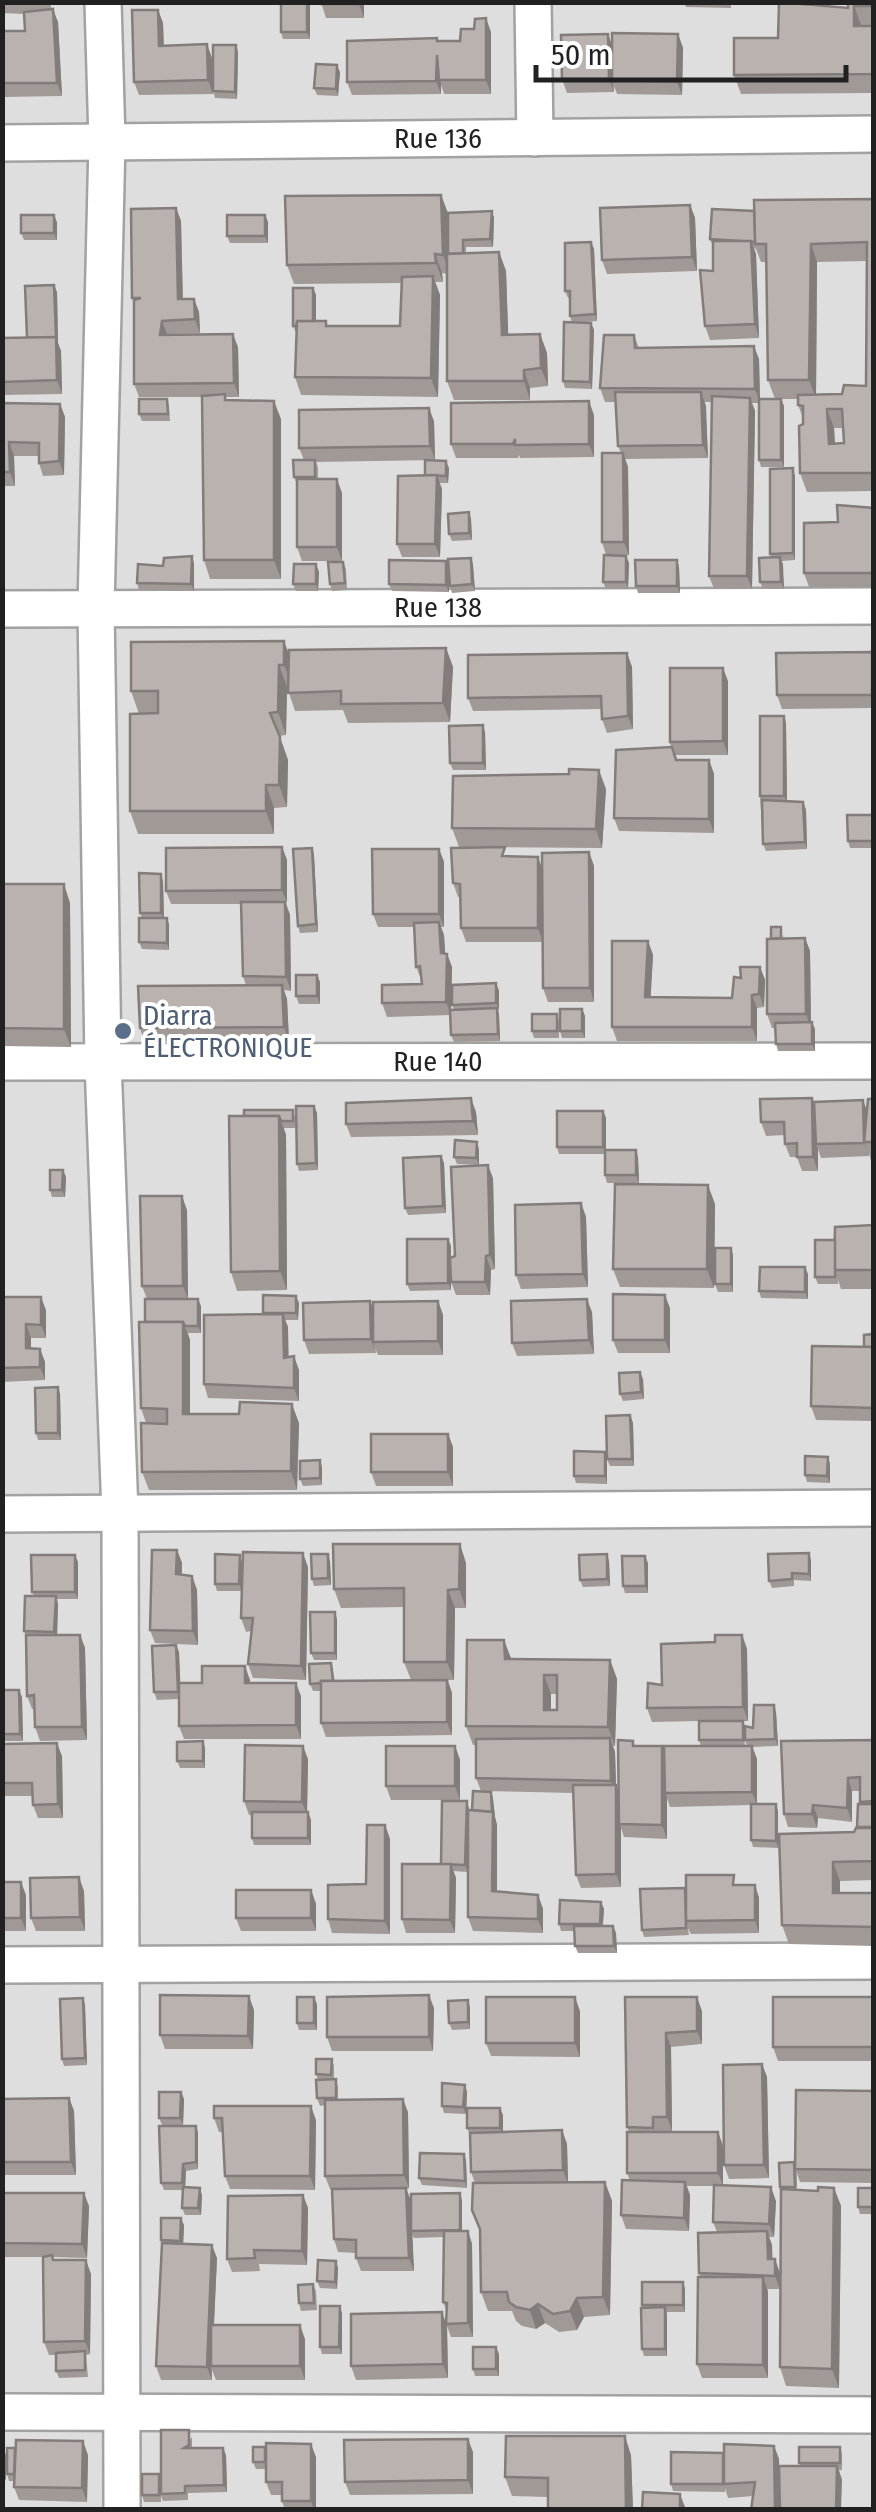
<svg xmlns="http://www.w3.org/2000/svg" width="876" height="2512" font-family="'Fira Sans Condensed',sans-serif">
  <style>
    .residential { fill: #dfdede }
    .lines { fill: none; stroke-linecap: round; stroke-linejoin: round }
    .street-casing { stroke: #a2a2a2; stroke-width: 40 }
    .street { stroke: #fff; stroke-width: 35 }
    .wall { fill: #a09996; fill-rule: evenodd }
    .shaded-wall { fill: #827d7a }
    .building { fill: #bab2ae; stroke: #827d7a; stroke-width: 2.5; fill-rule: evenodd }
    .service-dot { fill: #5c6f8a; stroke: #fff; stroke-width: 4 }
    .labels { text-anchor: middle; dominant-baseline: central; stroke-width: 8; stroke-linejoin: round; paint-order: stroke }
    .street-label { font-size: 28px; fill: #212121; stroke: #fff }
    .service-label { font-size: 28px; fill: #4e5e75; stroke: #fff; text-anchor: start }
  </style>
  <rect width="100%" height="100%" fill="#f0ede9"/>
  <rect class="residential" x="3" y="3" width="870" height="2506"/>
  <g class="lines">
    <defs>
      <g id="street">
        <path d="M103,2L107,141L96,608L103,1062L120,1513L122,2510"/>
        <path d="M533,2L535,138"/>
        <path d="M2,143L874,134"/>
        <path d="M2,609L874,606"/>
        <path d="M2,1062L874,1061"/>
        <path d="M2,1514L874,1508"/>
        <path d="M2,1965L874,1961"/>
        <path d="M2,2412L874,2415"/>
      </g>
    </defs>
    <use href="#street" class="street-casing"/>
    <use href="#street" class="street"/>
  </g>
  <g class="wall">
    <path d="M2,2H51V9L58,22L62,96L2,97V31H25L24,14L2,13Z"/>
    <path d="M310,2V39H283L281,32Z"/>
    <path d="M321,2H364V18H326Z"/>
    <path d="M684,2H731V8L686,7Z"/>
    <path d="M874,2V25H861L874,26V93L741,94L734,75L778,38L848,8Z"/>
    <path d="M158,10L163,23L164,46L212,58L213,94L139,95L134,82Z"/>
    <path d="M491,32V94H444L441,85V94L352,95L347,82L438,41H460Z"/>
    <path d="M678,34L683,48L682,95L617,94L614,86V92L567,93L562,79L612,45Z"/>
    <path d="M236,45L238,52L237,99L215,98L213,91Z"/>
    <path d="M340,72L338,96L317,95L314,88Z"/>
    <path d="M441,195L448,213L492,211L494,218L493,247H466V253L499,252L506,271L508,335L540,334L547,353L548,386L530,388V400H454L447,381V274L442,273L443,282H435L440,295L438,397L301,395L295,377L296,333L293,326L313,288L316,295V321L328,326H400L402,283L294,284L287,265Z"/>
    <path d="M874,199V491L807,492L800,473L803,418L798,405V399H781L784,406V467H761L759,460V403H752L755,411L752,589H714L709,576L712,402H705L708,458L625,459L628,467L629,555H611L626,556L629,563L628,589H606L603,582L606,555L602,542L621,453L618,446L616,402H605L600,388L634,335L639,348L759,359L760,399H775L768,380L766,262H761L756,249L754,248L756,254L759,338L710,340L705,326L713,271V246L710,239L754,211ZM867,261L866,386L842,394L816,395L817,262ZM834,428H843L844,443H835Z"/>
    <path d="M690,205L695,218L697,271L607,274L602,260Z"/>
    <path d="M176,208L181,221L183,299H194L199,312L200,333L167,334L238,347L239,397H225L227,400L281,419V579H210L204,560L202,397H139L134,384V302L132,298Z"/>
    <path d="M265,215L268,222V243H230L227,236Z"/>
    <path d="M57,222V240H24L21,233Z"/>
    <path d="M591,242L594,249L597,321L572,323H591L594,330L592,389L565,388L563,381L572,323L570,316V298H568L565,291Z"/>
    <path d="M57,292L58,343L61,351L62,394L2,395V338H27Z"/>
    <path d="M167,399L169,406L170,421H142L139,414Z"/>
    <path d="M2,403L60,404L65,417L64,475L43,476L39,463V456H14L15,486H2Z"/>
    <path d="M594,415V457L520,458L519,455L518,458H456L451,444Z"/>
    <path d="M434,421L435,460L316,462L318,467V479L342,493V561H302L297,547V484L294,477L304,460L299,448Z"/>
    <path d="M449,468L448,483H439L442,489L440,557H402L397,544L425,475Z"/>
    <path d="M795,476V560L782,561L784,589H763L760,582L771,557L770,554Z"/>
    <path d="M874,508V587H809L804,573L838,522Z"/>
    <path d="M471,519L472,540L452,541L449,534Z"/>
    <path d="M471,558L473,565L475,591L452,593L450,586L449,570V592L392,591L389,584L446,561L449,568Z"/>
    <path d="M677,560L679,567L680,593H638L636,586Z"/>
    <path d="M343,562L346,569L347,590L332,591L330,584Z"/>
    <path d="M194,563V591L139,590L137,583L163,566Z"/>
    <path d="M316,564L319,572L318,591H296L293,584Z"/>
    <path d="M446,648L453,667L450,722L348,723L343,710L295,711L287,687L286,735L279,736L288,760L287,807L274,808V834H138L130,811L139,714L131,691L288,653Z"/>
    <path d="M627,653L632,667L633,729L607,733L602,719V709L473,711L468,698Z"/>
    <path d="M874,657V708L782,709L777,695Z"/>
    <path d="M728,681V755H676L677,760H709L714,774V833L619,831L614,818L671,747L670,742Z"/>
    <path d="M786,723L787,801L803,802L806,810L807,849L766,851L763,844L760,796Z"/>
    <path d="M485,732L486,770H453L450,763Z"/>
    <path d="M606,789L602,848L459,847L452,828Z"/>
    <path d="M874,815V848H850L848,841Z"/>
    <path d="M282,847L287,860L286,903L290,915L291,991L284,990L287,999L289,1041H144L140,1028L246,985L243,976L241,904H171L166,891Z"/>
    <path d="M312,848L314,855L318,932L300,933L298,926Z"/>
    <path d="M439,849L444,862V927H441L444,935L445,954H447L452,967L451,1010L454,1009L452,1005L496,983L499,991L498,1010L499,1015L500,1041L454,1042L451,1035V1015L387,1017L382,1003L422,984V981L416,967L414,927H378L373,914Z"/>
    <path d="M589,852L594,866V1002H548L543,988V942H466L461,928L460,897H458L453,883L508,856L538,857L542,870Z"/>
    <path d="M163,881L164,918H167L169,925V950L142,949L139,942L142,918L140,913Z"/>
    <path d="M2,884L70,903L71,1047L2,1046Z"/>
    <path d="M784,934V938H805L810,951L811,1022L815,1029V1051H778L776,1044L775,1028H772L767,1014Z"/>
    <path d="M648,941L653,955L650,997L732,998L741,978L760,967L765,980L764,1007L757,1008V1041H617L612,1027Z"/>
    <path d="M317,975L320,982V1004H299L296,996Z"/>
    <path d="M582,1009L585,1016V1038H562L560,1031Z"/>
    <path d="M557,1014L559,1021V1038H534L532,1031Z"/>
    <path d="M812,1098L815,1105L863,1100L867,1111L874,1099V1161H871L869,1153V1156L821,1158L818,1149V1171H802L797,1157H790L785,1144V1135L766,1136L761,1122Z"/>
    <path d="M314,1106L317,1113L318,1170L299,1171L297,1164Z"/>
    <path d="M293,1110L295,1117V1128H284L286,1135L287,1290L237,1291L231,1272L244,1116Z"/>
    <path d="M603,1111L606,1118V1150L638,1157L639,1183H607L605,1175V1154H559L557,1147Z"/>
    <path d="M476,1112L478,1135L351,1137L346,1124Z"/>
    <path d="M479,1149V1165L457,1164L454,1157Z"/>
    <path d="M441,1156L444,1163L446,1213L408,1215L405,1208Z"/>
    <path d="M63,1170L66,1177L65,1197H52L50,1190Z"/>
    <path d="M493,1178L495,1269L491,1270L490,1295H456L451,1282V1290L410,1291L407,1284L448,1239L451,1246V1258L455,1256Z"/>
    <path d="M581,1203L586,1217L588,1287L521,1289L516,1275Z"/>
    <path d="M715,1204L714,1288L620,1287L613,1269Z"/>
    <path d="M187,1210L188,1299L201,1306V1333H188L190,1340V1414L299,1423L297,1490H149L142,1472L146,1423L141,1408L147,1299L142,1286Z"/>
    <path d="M874,1225V1289H841L838,1280V1284H818L815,1277L835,1240Z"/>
    <path d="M731,1248L733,1255V1292H718L715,1284Z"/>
    <path d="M808,1274V1299L761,1298L759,1291Z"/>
    <path d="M2,1297L46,1310V1338H31V1348L40,1349L45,1362V1380L2,1382Z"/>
    <path d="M370,1301L373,1309L438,1301L443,1315V1355H378L375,1348L376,1353L309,1354L304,1340Z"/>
    <path d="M299,1303L298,1320H285L288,1327V1357L299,1370V1401L208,1398L204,1384L264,1314Z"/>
    <path d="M670,1308V1353H618L613,1340Z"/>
    <path d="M592,1312L594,1354L517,1356L512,1343Z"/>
    <path d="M874,1334V1421L816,1420L811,1406Z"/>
    <path d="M643,1379L644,1399L623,1401L620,1394Z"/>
    <path d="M58,1387L60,1394L61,1440H38L36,1433Z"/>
    <path d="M630,1415L633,1423L634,1466H610L607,1459Z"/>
    <path d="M448,1434L453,1447V1486H376L371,1472Z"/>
    <path d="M605,1452L607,1459V1484L576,1483L574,1476Z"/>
    <path d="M828,1457L830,1464V1483L807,1482L805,1475Z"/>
    <path d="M322,1467V1485L303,1486L300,1479Z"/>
    <path d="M177,1550L182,1563V1575L192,1576L197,1590L198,1645L155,1643L150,1630Z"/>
    <path d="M811,1560V1581L794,1580V1586L772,1588L769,1581Z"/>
    <path d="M330,1561L331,1585L314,1586L312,1579Z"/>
    <path d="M609,1561L610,1586L583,1587L580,1580Z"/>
    <path d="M78,1562V1599H57L58,1604L57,1635H80L85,1648L87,1740L40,1741L35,1727L34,1709H32L27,1696L26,1636L24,1631L34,1596L32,1592Z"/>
    <path d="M242,1562L308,1567L306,1680L253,1678L248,1664L251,1631L246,1632L241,1618V1591H217L215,1584Z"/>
    <path d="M466,1563V1608H455L454,1680H448L452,1693V1735L326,1737L321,1723V1691H313L310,1684L331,1663L335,1681L411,1680L404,1662V1607L341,1608L334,1589Z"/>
    <path d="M648,1563V1593H625L623,1586Z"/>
    <path d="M337,1619V1660H314L311,1653Z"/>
    <path d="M742,1635L747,1649L748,1721H724H743L745,1746H747L745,1740L753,1728L776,1712L778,1746L752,1747L757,1759V1804L778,1811V1848L753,1847L751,1840V1805L670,1807L667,1798V1839L624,1837L621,1828V1887L581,1888L576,1875L574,1793L481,1791L476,1778V1745H473L466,1726L511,1659L610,1660L617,1679L615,1746H613L615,1752L616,1785L619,1793L633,1741L635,1746L664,1754L701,1746L699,1740V1721L652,1722L647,1708L662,1685L715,1642ZM551,1694H557V1710H551Z"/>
    <path d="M176,1645L179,1652L180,1683L250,1680V1683L301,1696V1739H184L179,1726V1699L157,1700L154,1692Z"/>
    <path d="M2,1690L22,1697L23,1741H2Z"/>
    <path d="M874,1740V1880L840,1881V1893H874V1946L789,1944L782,1925L857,1828L861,1804L860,1791H852V1822L818,1818L817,1828L788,1827L784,1814Z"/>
    <path d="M203,1741L205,1748V1768H180L177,1761Z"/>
    <path d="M2,1744L62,1756L63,1818H38L33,1805V1796H2Z"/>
    <path d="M455,1746L460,1760V1800H391L386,1786Z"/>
    <path d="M308,1759L307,1812L311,1820V1845H254L252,1838V1815H249L244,1801Z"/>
    <path d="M491,1792L493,1799L495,1817L497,1825V1892L538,1895L543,1909V1933L473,1931L468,1917V1872L453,1871L456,1878L455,1933H406L402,1919L441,1864L467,1801L469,1810H472Z"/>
    <path d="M385,1825L390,1839V1934L332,1933L328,1919L366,1884Z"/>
    <path d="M2,1882L26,1895V1931H2Z"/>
    <path d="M737,1885H755L759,1898V1933L691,1934L688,1928L689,1935L644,1937L642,1930L686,1892Z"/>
    <path d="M311,1890L316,1904V1931H241L236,1918Z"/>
    <path d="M84,1891L85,1931H36L31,1918Z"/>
    <path d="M601,1902L604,1909L603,1926H613L616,1933L617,1953H578L575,1946L574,1931H561L559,1924Z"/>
    <path d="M625,1997L702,2011V2044L671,2047L672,2131L658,2132H718L723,2146V2186L776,2201L774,2237H769L772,2245V2259L780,2273V2187L794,2162L874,2091V2183L800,2182L797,2173V2190L818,2191L834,2188L841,2206L839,2388L786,2386L780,2367V2289H767L768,2378H702L697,2364L700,2277L699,2273L717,2232L713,2222L714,2186H687L690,2195L689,2231L626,2229L621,2215L630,2181L627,2173L629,2132L627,2127Z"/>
    <path d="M874,1997V2061H778L773,2047Z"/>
    <path d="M317,2004V2030H299L297,2023Z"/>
    <path d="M85,2005L87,2065L64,2066L62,2059Z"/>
    <path d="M470,2007V2029L452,2030L449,2023Z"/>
    <path d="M434,2008L433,2051H332L327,2037Z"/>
    <path d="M254,2010L253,2049H165L160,2035Z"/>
    <path d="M580,2011V2057L491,2056L486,2043Z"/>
    <path d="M332,2059L334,2066V2079L338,2086V2099L408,2112L409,2188L406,2189L411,2200H462V2231H468L472,2244L473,2337H451L447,2326L448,2378L356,2380L351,2366L446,2323L447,2312L443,2302L444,2237L414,2238L412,2234L414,2271H361L356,2258V2253L338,2252L334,2239L332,2189H330L325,2176V2105L320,2106L317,2098L318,2080L316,2074Z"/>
    <path d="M762,2064L767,2077L769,2178L729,2179L724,2165Z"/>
    <path d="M465,2085L467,2092L466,2114L444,2113L442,2106Z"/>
    <path d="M181,2092L184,2099L183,2125H162L159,2118Z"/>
    <path d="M69,2098L74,2111L76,2175H2V2099Z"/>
    <path d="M503,2115V2132L562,2130L567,2144L568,2182H605L612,2201L610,2315L584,2317L577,2330L559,2332L545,2323L536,2329L522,2326L516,2321L512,2311H488L481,2292L480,2232L472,2210L475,2183L471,2172L470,2135L467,2128Z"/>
    <path d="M214,2118L316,2120L315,2190L230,2189L225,2176L223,2132H219Z"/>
    <path d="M196,2126L198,2133V2169L186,2171L185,2187L202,2195L201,2215H185L182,2208L183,2190H164L161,2183Z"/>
    <path d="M464,2154L466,2161L467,2188L422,2185L419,2178Z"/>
    <path d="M874,2188V2214H860L858,2207Z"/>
    <path d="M2,2193L89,2206L87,2258L53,2257L54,2260L91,2274L90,2354L86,2355L88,2377L59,2378L56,2371V2355H49L44,2342L43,2257H2Z"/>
    <path d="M303,2195L308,2208L307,2265L259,2264L260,2271L232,2272L227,2259Z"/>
    <path d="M184,2225L183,2244L217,2258L214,2325L305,2339V2380H216L212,2370V2380H161L156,2366L162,2245L161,2240Z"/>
    <path d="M336,2261L338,2268L337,2289L320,2288L317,2281Z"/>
    <path d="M683,2282L685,2289V2312H666L667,2356H644L642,2349V2305Z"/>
    <path d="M313,2284L316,2291L317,2310L301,2311L299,2303Z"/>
    <path d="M342,2313V2354H322L320,2347Z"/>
    <path d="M499,2354V2376H475L473,2369Z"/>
    <path d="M192,2437V2448L226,2455L227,2492L188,2493V2500L163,2501L161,2496V2502H144L142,2495L161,2479Z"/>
    <path d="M774,2446L779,2459L780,2510L753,2496L728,2498L725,2488V2492L673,2491L671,2484L723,2453L724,2457Z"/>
    <path d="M840,2447L842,2454V2470H839L842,2480L801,2466L799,2463Z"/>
    <path d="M15,2448L88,2455L87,2502L19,2500L14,2487V2481H9L7,2474Z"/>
    <path d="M473,2452V2494L350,2495L345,2482Z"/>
    <path d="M631,2455L633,2510H548V2497L512,2496L505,2477Z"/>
    <path d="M316,2457V2510H285L282,2501V2495H271L266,2482V2469H256L253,2462Z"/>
  </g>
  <g class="shaded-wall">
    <path d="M307,2H310V39L307,32Z"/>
    <path d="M359,2H364V18L359,4Z"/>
    <path d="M854,6L861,25V45L854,26Z"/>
    <path d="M53,9L58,22L62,96L57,83Z"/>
    <path d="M158,10L163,23L164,59L159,46Z"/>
    <path d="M486,18L491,32V94L486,80Z"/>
    <path d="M608,34L613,48L612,80L614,92L609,79Z"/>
    <path d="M678,34L683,48L682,95L677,82Z"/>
    <path d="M207,44L212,58L213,94L208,80Z"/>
    <path d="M236,45L238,52L237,99L235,92Z"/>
    <path d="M437,55L441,85V94L436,81Z"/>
    <path d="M337,65L340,72L338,96L336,89Z"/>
    <path d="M441,195L448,214L450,274L443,255Z"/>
    <path d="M690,205L695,218L697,271L692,257Z"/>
    <path d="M176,208L181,221L183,313L178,299Z"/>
    <path d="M492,211L494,218L493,247L490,239Z"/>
    <path d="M54,215L57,222V240L54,233Z"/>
    <path d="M265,215L268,222V243L265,236Z"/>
    <path d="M751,241L756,254L759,338L755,324Z"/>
    <path d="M591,242L594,249L597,321L595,314Z"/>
    <path d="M811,244L817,262L816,399L809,380Z"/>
    <path d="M499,252L506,271L509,354L502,335Z"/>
    <path d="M435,254L442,273L443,282L436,263Z"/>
    <path d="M433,276L440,295L438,397L431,378Z"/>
    <path d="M54,285L57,292L58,343L61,351L62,394L57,380Z"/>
    <path d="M313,288L316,295V333L313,326Z"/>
    <path d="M194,299L199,312L200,333L195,319Z"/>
    <path d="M162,321L167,334L160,335Z"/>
    <path d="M591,323L594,330L592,389L590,382Z"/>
    <path d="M233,334L238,347L239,397L234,383Z"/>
    <path d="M540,334L547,353L548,386L541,368Z"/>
    <path d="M754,346L759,359L760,403L755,389Z"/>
    <path d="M524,370L530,388V400L524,381Z"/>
    <path d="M701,392L706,406L708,458L703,445Z"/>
    <path d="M750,398L755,411L752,589L747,576Z"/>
    <path d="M781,399L784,406V467L781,460Z"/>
    <path d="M274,401L281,419V579L274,560Z"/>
    <path d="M589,401L594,415V457L589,444Z"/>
    <path d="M60,404L65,417L64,475L59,461Z"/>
    <path d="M429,408L434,421L435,460L430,446Z"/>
    <path d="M827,409L834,428L836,463L829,444Z"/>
    <path d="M9,442L14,456L15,486L10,472Z"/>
    <path d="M623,453L628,467L629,555L624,542Z"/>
    <path d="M446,461L449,468L448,483L446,476Z"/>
    <path d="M793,468L795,476V560L793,553Z"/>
    <path d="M437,475L442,489L440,557L435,544Z"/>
    <path d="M337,479L342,493V561L337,547Z"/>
    <path d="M469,512L471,519L472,540L469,533Z"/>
    <path d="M192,556L194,563V591L191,584Z"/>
    <path d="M626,556L629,563L628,589L626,582Z"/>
    <path d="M780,557L783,564L784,589L781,582Z"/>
    <path d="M471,558L473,565L475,591L472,584Z"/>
    <path d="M677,560L679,567L680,593L677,586Z"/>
    <path d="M446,561L449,568V592L446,585Z"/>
    <path d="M316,564L319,572L318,591L316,584Z"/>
    <path d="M284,641L293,664V687L284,665Z"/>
    <path d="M446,648L453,667L450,722L443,703Z"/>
    <path d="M872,652L874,657V699L872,695Z"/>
    <path d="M627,653L632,667L633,729L628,716Z"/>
    <path d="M279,665L287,687L286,735L278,712Z"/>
    <path d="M723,668L728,681V755L723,741Z"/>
    <path d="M784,716L786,723L787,803L784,796Z"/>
    <path d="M483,725L485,732L486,770L483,763Z"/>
    <path d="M280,737L288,760L287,807L279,785Z"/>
    <path d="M709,760L714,774V833L709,819Z"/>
    <path d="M599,770L606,789L602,848L596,829Z"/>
    <path d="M266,785L274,808V834L266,811Z"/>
    <path d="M803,802L806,810L807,849L805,842Z"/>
    <path d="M282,847L287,860V903L282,890Z"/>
    <path d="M312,848L314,855L318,932L316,924Z"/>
    <path d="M439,849L444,862V927L439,914Z"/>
    <path d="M589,852L594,866V1002L590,988Z"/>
    <path d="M538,857L543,871V942L538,928Z"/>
    <path d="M161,874L163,881L164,920L161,913Z"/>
    <path d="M64,884L70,903L71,1047L64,1029Z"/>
    <path d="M285,902L290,915L291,991L286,977Z"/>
    <path d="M167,918L169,925V950L167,943Z"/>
    <path d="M439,922L444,935L446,967L441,953Z"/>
    <path d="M805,938L810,951L811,1028L806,1014Z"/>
    <path d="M648,941L653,955L650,1010L645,997Z"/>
    <path d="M447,954L452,967L451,1015L446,1002Z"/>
    <path d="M760,967L765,980L764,1007L759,994Z"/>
    <path d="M317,975L320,982V1004L317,996Z"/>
    <path d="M496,983L499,991V1010L496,1003Z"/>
    <path d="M282,985L287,999L289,1041L284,1027Z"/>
    <path d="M752,995L757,1008V1041L752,1027Z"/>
    <path d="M497,1008L499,1015L500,1041L498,1034Z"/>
    <path d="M582,1009L585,1016V1038L582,1031Z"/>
    <path d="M812,1022L815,1029V1051L812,1044Z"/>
    <path d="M471,1098L476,1112L478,1135L473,1121Z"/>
    <path d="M812,1098L817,1111L816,1144L818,1149V1171L813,1157Z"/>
    <path d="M863,1100L868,1114L864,1142L869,1156L864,1143Z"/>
    <path d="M314,1106L317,1113L318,1170L316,1163Z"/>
    <path d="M603,1111L606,1118V1154L603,1147Z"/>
    <path d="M279,1116L286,1135L287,1290L280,1271Z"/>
    <path d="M477,1142L479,1149V1165L476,1158Z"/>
    <path d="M636,1150L638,1157L639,1183L636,1175Z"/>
    <path d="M441,1156L444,1163L446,1213L443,1206Z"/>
    <path d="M488,1165L493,1178L495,1269L490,1255Z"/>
    <path d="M63,1170L66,1177L65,1197L62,1190Z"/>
    <path d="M708,1185L715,1204L714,1288L707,1269Z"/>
    <path d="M182,1196L187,1210L188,1299L183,1286Z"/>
    <path d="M581,1203L586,1217L588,1287L583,1274Z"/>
    <path d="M448,1239L451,1246V1290L448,1283Z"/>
    <path d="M731,1248L733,1255V1292L731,1284Z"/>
    <path d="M486,1256L491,1270L490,1295L485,1282Z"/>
    <path d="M805,1267L808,1274V1299L805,1292Z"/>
    <path d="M665,1295L670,1308V1353L665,1340Z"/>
    <path d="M296,1296L299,1303L298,1320L296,1313Z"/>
    <path d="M41,1297L46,1310V1338L41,1325Z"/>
    <path d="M198,1299L201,1306V1333L198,1326Z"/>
    <path d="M587,1299L592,1312L594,1354L589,1340Z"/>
    <path d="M370,1301L375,1315L373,1342L376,1353L371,1339Z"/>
    <path d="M438,1301L443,1315V1355L438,1341Z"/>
    <path d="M283,1314L288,1327L289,1372L284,1358Z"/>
    <path d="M183,1322L190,1340V1433L183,1414Z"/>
    <path d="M26,1324L31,1338V1362L26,1348Z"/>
    <path d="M40,1349L45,1362V1380L40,1367Z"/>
    <path d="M294,1356L299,1370V1401L294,1388Z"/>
    <path d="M640,1372L643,1379L644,1399L641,1392Z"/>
    <path d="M58,1387L60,1394L61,1440L58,1433Z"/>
    <path d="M292,1404L299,1423L297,1490L291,1471Z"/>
    <path d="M630,1415L633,1423L634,1466L632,1459Z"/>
    <path d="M448,1434L453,1447V1486L448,1472Z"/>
    <path d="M605,1452L607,1459V1484L605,1476Z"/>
    <path d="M828,1457L830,1464V1483L827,1476Z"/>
    <path d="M320,1460L322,1467V1485L320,1478Z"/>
    <path d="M460,1544L466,1563V1608L459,1589Z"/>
    <path d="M177,1550L182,1563L181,1587L176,1574Z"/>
    <path d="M303,1553L308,1567L306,1680L301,1666Z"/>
    <path d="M809,1553L811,1560V1581L809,1574Z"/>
    <path d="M328,1554L330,1561L331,1585L328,1578Z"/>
    <path d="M607,1554L609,1561L610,1586L607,1579Z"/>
    <path d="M75,1555L78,1562V1599L75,1592Z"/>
    <path d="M240,1555L242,1562V1591L239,1584Z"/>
    <path d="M645,1556L648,1563V1593L646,1586Z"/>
    <path d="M192,1576L197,1590L198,1645L193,1631Z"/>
    <path d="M448,1590L455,1608L454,1680L447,1662Z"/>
    <path d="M56,1596L58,1604L57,1639L54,1632Z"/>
    <path d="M335,1612L337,1619V1660L335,1653Z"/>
    <path d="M80,1635L85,1648L87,1740L82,1727Z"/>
    <path d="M742,1635L747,1649L748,1721L743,1707Z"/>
    <path d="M504,1640L511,1658L505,1659Z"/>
    <path d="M176,1645L179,1652L181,1699L178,1692Z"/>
    <path d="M610,1660L617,1679L615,1746L608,1727Z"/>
    <path d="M245,1666L250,1680V1697L245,1683Z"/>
    <path d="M544,1675L551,1694V1728L544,1710Z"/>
    <path d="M447,1680L452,1693V1735L447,1722Z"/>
    <path d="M296,1683L301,1696V1739L296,1725Z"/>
    <path d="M19,1690L22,1697L23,1741L20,1734Z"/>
    <path d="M774,1705L776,1712L778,1746L775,1739Z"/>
    <path d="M610,1738L615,1752L616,1785L621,1798L619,1824L621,1828V1887L616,1874V1794L611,1781Z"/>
    <path d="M203,1741L205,1748V1768L203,1761Z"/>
    <path d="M57,1743L62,1756L63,1818L58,1804Z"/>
    <path d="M303,1746L308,1759L307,1815L302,1802Z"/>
    <path d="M455,1746L460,1760V1800L455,1786Z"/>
    <path d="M662,1746L666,1760L665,1793L667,1798V1839L662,1825Z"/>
    <path d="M752,1746L757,1759V1805L752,1792Z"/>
    <path d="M848,1778L852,1791V1822L847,1808Z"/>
    <path d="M491,1792L493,1799L495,1817L497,1825V1905L492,1891Z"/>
    <path d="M467,1801L469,1808L468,1872L465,1865Z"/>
    <path d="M776,1804L778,1811V1848L776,1841Z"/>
    <path d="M813,1805L818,1818L817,1828L812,1814Z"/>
    <path d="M308,1812L311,1820V1845L308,1838Z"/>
    <path d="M385,1825L390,1839V1934L385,1921Z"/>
    <path d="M833,1862L840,1881V1912L833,1893Z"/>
    <path d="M451,1864L456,1878L455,1933L450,1920Z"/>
    <path d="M79,1877L84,1891L85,1931L80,1917Z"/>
    <path d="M21,1882L26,1895V1931L21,1918Z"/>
    <path d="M755,1885L759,1898V1933L755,1920Z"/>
    <path d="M311,1890L316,1904V1931L311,1918Z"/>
    <path d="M538,1895L543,1909V1933L538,1919Z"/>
    <path d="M601,1902L604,1909L602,1931L600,1924Z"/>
    <path d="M613,1926L616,1933L617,1953L614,1946Z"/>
    <path d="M429,1995L434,2008L433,2051L429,2037Z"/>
    <path d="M249,1996L254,2010L253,2049L248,2036Z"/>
    <path d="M314,1997L317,2004V2030L314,2023Z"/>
    <path d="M575,1997L580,2011V2057L575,2043Z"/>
    <path d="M697,1997L702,2011V2044L697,2031Z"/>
    <path d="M83,1998L85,2005L87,2065L85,2058Z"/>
    <path d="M468,2000L470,2007V2029L468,2022Z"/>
    <path d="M666,2033L671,2047L672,2131L667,2117Z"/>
    <path d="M762,2064L767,2077L769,2178L764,2165Z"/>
    <path d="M465,2085L467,2092L466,2114L463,2107Z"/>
    <path d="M181,2092L184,2099L183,2125L180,2118Z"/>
    <path d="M69,2098L74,2111L76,2175L71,2162Z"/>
    <path d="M403,2099L408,2112L409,2188L404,2175Z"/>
    <path d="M311,2106L316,2120L315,2190L310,2176Z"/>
    <path d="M500,2108L503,2115V2135L500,2128Z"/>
    <path d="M196,2126L198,2133V2169L196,2162Z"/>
    <path d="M562,2130L567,2144L568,2184L563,2170Z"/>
    <path d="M718,2132L723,2146V2186L718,2173Z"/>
    <path d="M464,2154L466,2161L467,2188L465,2181Z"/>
    <path d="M183,2164L186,2171L185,2190L182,2183Z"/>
    <path d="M605,2182L612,2201L610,2315L603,2297Z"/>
    <path d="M685,2182L690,2195L689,2231L684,2218Z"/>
    <path d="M771,2187L776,2201L774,2237L769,2224Z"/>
    <path d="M200,2188L202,2195L201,2215L198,2208Z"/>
    <path d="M406,2188L411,2202L414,2271L409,2258Z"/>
    <path d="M834,2188L841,2206L839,2388L832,2369Z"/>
    <path d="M84,2193L89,2206L87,2258L82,2244Z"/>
    <path d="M460,2193L462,2200V2237L460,2230Z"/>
    <path d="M303,2195L308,2208L307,2265L302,2251Z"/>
    <path d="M181,2218L184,2225L183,2248L180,2241Z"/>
    <path d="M468,2231L472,2244L473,2337L468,2323Z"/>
    <path d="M767,2231L772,2245L773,2272L768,2259Z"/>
    <path d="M212,2245L217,2258L212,2366H211L212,2380L207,2367Z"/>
    <path d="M775,2259L780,2273V2289L775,2276Z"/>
    <path d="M86,2260L91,2274L90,2354L85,2341Z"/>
    <path d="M336,2261L338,2268L337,2289L335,2282Z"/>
    <path d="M763,2277L768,2291V2378L763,2365Z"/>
    <path d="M683,2282L685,2289V2312L683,2305Z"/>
    <path d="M577,2298L584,2317L577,2330L570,2311Z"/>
    <path d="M538,2304L545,2323L536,2329L530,2310Z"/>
    <path d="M340,2306L342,2313V2354L339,2347Z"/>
    <path d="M665,2307L667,2314V2356L665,2349Z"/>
    <path d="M442,2312L447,2326L448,2378L443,2364Z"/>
    <path d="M300,2325L305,2339V2380L300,2366Z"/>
    <path d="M496,2347L499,2354V2376L496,2369Z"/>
    <path d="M625,2436L631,2455L633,2510H626Z"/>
    <path d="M468,2439L473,2452V2494L468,2480Z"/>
    <path d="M83,2441L88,2455L87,2502L82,2488Z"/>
    <path d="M311,2444L316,2457V2510H314L311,2501Z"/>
    <path d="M774,2446L779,2459L780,2510H775Z"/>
    <path d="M3,2448L6,2455V2481L3,2474Z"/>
    <path d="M223,2448L226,2455L227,2492L224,2485Z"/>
    <path d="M837,2466L842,2480L841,2510H836Z"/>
    <path d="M680,2494L685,2507V2510H680Z"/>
  </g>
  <g class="building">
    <rect x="281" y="2" width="26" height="30"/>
    <rect x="321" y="2" width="38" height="2"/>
    <path d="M779,2L848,8V2H874V6H854V26H874V74L734,75V38H778Z"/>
    <path d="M53,9L57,83H2V31H25L24,12Z"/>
    <path d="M132,10H158L159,46L207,44L208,80L134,82Z"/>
    <path d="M486,18V80H439L437,55L436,81L347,82V41L437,38V41H460L461,29H474L475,19Z"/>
    <path d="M612,33L678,34L677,82L612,80Z"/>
    <path d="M608,34L609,79H562L561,35Z"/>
    <path d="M213,45H236L235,92L213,91Z"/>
    <path d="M316,64L337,65L336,89L314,88Z"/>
    <path d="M441,195L443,255L435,254L436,263L287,265L285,196Z"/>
    <path d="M874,199V473H800L799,426L803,424V406L798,405V395L842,394L844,385L866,386L867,242L811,244L809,380H768L766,244H755L754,200ZM827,409H842L844,443L829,444Z"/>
    <path d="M690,205L692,257L602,260L600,208Z"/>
    <path d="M176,208L178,299H194L195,319L162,321L160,335L233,334L234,383L134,384V300L141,298H132L131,209Z"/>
    <path d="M712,209L754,211L755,242L710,239Z"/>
    <path d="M492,211L490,239L463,240V253L448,254V213Z"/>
    <rect x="21" y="215" width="33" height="18"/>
    <rect x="227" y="215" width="38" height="21"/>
    <path d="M713,241H751L755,324L705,326L700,270L713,271Z"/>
    <path d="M591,242L595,314L570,316V291H565V243Z"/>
    <path d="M499,252L502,335L540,334L541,368L524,370V381H447V254Z"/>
    <path d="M433,276L431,378L295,377L297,321H326V326H400L402,277Z"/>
    <path d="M54,285L56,337L27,338L25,286Z"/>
    <path d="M293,288H313V321H297L296,326H293Z"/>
    <path d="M564,322L591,323L590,382L563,381Z"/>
    <path d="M604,335H634L635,348L754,346L755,389L600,388Z"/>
    <path d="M56,337L57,380L2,382V338Z"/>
    <path d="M615,392H701L703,445L618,446Z"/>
    <path d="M225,394V400L274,401V560H204L202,396Z"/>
    <path d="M712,396L750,398L747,576H709Z"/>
    <path d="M139,399H167L168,414H139Z"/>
    <rect x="759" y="399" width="22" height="61"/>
    <path d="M589,401V444L515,445V439L513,444H451V403Z"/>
    <path d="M2,403L60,404L59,461L39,463V443L9,442L10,472H2Z"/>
    <path d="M429,408L430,446L299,448V410Z"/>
    <path d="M602,453H623L624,542H602Z"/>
    <path d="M293,460H315V477H294Z"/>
    <path d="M425,460L446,461V476L425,475Z"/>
    <path d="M793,468V553L770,554V469Z"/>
    <path d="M437,475L435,544H397L398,476Z"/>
    <rect x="297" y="479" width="40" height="68"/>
    <path d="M837,505L874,508V573H804V523L838,522Z"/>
    <path d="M469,512V533L449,534L448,514Z"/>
    <path d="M604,555L626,556V582H603Z"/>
    <path d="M192,556L191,584L137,583L138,564L163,566L164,558Z"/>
    <path d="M780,557L781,582H760L759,558Z"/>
    <path d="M471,558L472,584L450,586L448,559Z"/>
    <path d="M389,560L446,561V585L389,584Z"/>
    <path d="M635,560H677V586H636Z"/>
    <path d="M328,562H343L345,583L330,584Z"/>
    <path d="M294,564H316V584H293Z"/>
    <path d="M284,641V665H279L278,712L270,713L280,737L279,785H266V811H130V714L158,713V691H131V642Z"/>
    <path d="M446,648L443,703L341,704V691L288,693L289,650Z"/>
    <path d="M872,652V695H777L776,653Z"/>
    <path d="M627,653L628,716L602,719L601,696L468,698V655Z"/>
    <path d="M670,668H723V741L670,742Z"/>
    <rect x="760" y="716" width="24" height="80"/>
    <path d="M483,725V763H450L449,726Z"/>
    <path d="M672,747L676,760H709V819L614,818L616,750Z"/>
    <path d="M569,769L599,770L596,829L452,828L453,776L569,774Z"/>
    <path d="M762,800L803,802L805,842L763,844Z"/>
    <path d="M847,815H874V841H848Z"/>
    <path d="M282,847V890L166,891V848Z"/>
    <path d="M505,847L502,856L538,857V928H461L460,884L453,883L451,848Z"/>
    <path d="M312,848L316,924L298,926L293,849Z"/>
    <path d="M372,849H439V914H373Z"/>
    <path d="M589,852L590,988H543L542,853Z"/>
    <path d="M139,873L161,874V913H140Z"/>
    <path d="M2,884H64V1029L2,1028Z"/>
    <path d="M241,902H285L286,977L243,976Z"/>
    <path d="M139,918H167V943L139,942Z"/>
    <path d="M439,922L441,953L447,954L446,1002L382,1003V985L422,984L420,966L416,967L414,923Z"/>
    <path d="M771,927H781V938L771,939Z"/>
    <path d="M805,938L806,1014H767V939Z"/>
    <path d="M612,941H648L645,997L732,998L734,977L741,978L740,967H760L759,994L752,995V1027H612Z"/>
    <rect x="296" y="975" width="21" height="21"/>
    <path d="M496,983V1003L452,1005V985Z"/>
    <path d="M282,985L284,1027L140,1028L138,986Z"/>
    <path d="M497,1008L498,1034L451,1035L450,1010Z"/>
    <rect x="560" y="1009" width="22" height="22"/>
    <rect x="532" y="1014" width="25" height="17"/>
    <path d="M812,1022V1044H776L775,1023Z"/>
    <path d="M471,1098L473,1121L346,1124V1103Z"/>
    <path d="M812,1098L813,1157H797V1143L785,1144L784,1122H761L760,1099Z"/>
    <path d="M868,1099H874V1142H864Z"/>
    <path d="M863,1100L864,1143L816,1144L814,1102Z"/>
    <path d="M296,1106H314L316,1163L297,1164Z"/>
    <path d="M244,1110H293V1121H281L279,1116H244Z"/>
    <rect x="557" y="1111" width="46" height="36"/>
    <path d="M229,1116H279L280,1271L231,1272Z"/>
    <path d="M455,1140L477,1142L476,1158L454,1157Z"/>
    <rect x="605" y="1150" width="31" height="25"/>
    <path d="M441,1156L443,1206L405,1208L403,1158Z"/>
    <path d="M488,1165L490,1255L486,1256L485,1282H451L450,1258L455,1256L451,1167Z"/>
    <path d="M50,1170H63L62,1190H50Z"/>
    <path d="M615,1184L708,1185L707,1269H613Z"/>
    <path d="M140,1196H182L183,1286H142Z"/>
    <path d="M581,1203L583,1274L516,1275L515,1205Z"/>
    <path d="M874,1225V1270H834L835,1227Z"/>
    <path d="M407,1239H448V1283L407,1284Z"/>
    <rect x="815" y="1240" width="20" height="37"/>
    <rect x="715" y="1248" width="16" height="36"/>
    <path d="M760,1267H805V1292L759,1291Z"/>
    <path d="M613,1294L665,1295V1340H613Z"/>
    <path d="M263,1295L296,1296V1313H263Z"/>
    <path d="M2,1297H41V1325L26,1324V1348L40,1349V1367L2,1368Z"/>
    <path d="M145,1299H198V1326H185L183,1322H145Z"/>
    <path d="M587,1299L589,1340L512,1343L511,1301Z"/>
    <path d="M370,1301L371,1339L304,1340L303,1303Z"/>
    <path d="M438,1301V1341L373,1342V1302Z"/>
    <path d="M283,1314L284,1358L294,1356V1388L204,1384V1315Z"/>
    <path d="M139,1322H183V1414H239L240,1402L292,1404L291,1471L142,1472L141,1423L167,1424V1409L141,1408Z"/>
    <path d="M874,1334V1347H864V1335Z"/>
    <path d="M812,1346L874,1347V1408L811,1406Z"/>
    <path d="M640,1372L641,1392L620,1394L619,1373Z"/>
    <path d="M58,1387V1433H36L35,1388Z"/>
    <path d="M630,1415L632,1459H607L606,1416Z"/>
    <rect x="371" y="1434" width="77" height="38"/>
    <path d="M574,1451L605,1452V1476H574Z"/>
    <path d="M805,1456L828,1457L827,1476L805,1475Z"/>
    <path d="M320,1460V1478L300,1479V1461Z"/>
    <path d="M333,1544H460L459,1589L448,1590L447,1662H404V1588L334,1589Z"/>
    <path d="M152,1550H177L176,1574L192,1576L193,1631L150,1630Z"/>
    <path d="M243,1552L303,1553L301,1666L248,1664L253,1618H241Z"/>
    <path d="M809,1553V1574L792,1573V1579L769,1581L768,1554Z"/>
    <path d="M215,1554L240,1555L239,1584H215Z"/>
    <path d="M311,1554H328V1578L312,1579Z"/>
    <path d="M607,1554V1579L580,1580L579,1555Z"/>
    <path d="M31,1555H75V1592H32Z"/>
    <path d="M622,1556H645L646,1586H623Z"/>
    <path d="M25,1596H56L54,1632L24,1631Z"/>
    <path d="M310,1612H335V1653H311Z"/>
    <path d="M26,1635H80L82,1727H35L34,1695L27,1696Z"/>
    <path d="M715,1635H742L743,1707L647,1708L648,1683L662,1685L661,1644L715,1642Z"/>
    <path d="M467,1640H504L505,1659L610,1660L608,1727L466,1726ZM544,1675H557V1710H544Z"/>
    <path d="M176,1645L178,1692H154L152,1646Z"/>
    <path d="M331,1663L333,1681H321V1683L310,1684L309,1664Z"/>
    <path d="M202,1666H245V1683H296V1725L179,1726V1683H202Z"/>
    <path d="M447,1680V1722L321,1723V1681Z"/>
    <path d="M2,1690H19L20,1734H2Z"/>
    <path d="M754,1705H774L775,1739L745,1740V1726L753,1728Z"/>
    <rect x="699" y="1721" width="44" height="19"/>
    <path d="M610,1738L611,1781L476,1778V1739Z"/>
    <path d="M618,1740L633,1741V1746H662V1825L619,1824Z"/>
    <path d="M874,1740V1801L860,1802V1777L848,1778L847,1808L813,1805L812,1814H784L781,1741Z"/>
    <path d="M203,1741V1761H177V1742Z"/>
    <path d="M57,1743L58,1804L33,1805L32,1783H2V1744Z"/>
    <path d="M245,1745L303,1746L302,1802L244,1801Z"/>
    <rect x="386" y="1746" width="69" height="40"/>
    <path d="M664,1746H752V1792L665,1793Z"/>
    <path d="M573,1785H616V1874L576,1875Z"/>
    <path d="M473,1791L491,1792L492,1812L472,1810Z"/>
    <path d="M442,1801H467L465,1865L441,1864Z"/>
    <path d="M751,1804H776V1841L751,1840Z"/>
    <path d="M858,1804H874V1827H857Z"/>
    <path d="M468,1810L493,1812L492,1891L538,1895V1919L468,1917Z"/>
    <rect x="252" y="1812" width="56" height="26"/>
    <path d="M367,1825H385V1921L328,1919V1885L366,1884Z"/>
    <path d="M856,1828H874V1861L833,1862V1893H874V1927L782,1925L779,1834L854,1832Z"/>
    <path d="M402,1864H451L450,1920L402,1919Z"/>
    <path d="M686,1875H734L733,1885H755V1920L686,1921Z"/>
    <path d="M79,1877L80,1917L31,1918L30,1878Z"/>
    <rect x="2" y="1882" width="19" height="36"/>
    <path d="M685,1888L686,1928L642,1930L640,1889Z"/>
    <rect x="236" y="1890" width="75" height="28"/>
    <path d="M560,1900L601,1902L600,1924H559Z"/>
    <path d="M574,1926H613L614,1946H575Z"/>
    <path d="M160,1995L249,1996L248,2036L160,2035Z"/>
    <path d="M429,1995V2037H327V1997Z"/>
    <rect x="297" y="1997" width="17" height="26"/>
    <rect x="486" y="1997" width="89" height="46"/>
    <path d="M625,1997H697V2031L666,2033L667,2117H653V2128L627,2127Z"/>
    <rect x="773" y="1997" width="101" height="50"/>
    <path d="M83,1998L85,2058L62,2059L60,1999Z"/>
    <path d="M468,2000V2022L449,2023L448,2001Z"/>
    <path d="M316,2059H332L331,2075L316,2074Z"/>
    <path d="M762,2064L764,2165H724L723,2065Z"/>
    <path d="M336,2079V2098H317L316,2080Z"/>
    <path d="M442,2083L465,2085L463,2107L442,2106Z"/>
    <path d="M796,2090L874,2091V2170L795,2169Z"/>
    <path d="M159,2092H181L180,2118H159Z"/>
    <path d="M69,2098L71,2162H2V2099Z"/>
    <path d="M403,2099L404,2175L325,2176V2100Z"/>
    <path d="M214,2106H311L310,2176H225L222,2118H214Z"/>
    <rect x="467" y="2108" width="33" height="20"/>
    <path d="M159,2126H196V2162L183,2164L182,2183H161Z"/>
    <path d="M562,2130L563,2170L471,2172L470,2133Z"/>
    <rect x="627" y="2132" width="91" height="41"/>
    <path d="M420,2153L464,2154L465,2181L419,2178Z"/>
    <path d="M794,2162L795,2187H780L779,2163Z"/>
    <path d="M622,2180L685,2182L684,2218L621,2215Z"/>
    <path d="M605,2182L603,2297L577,2298L570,2311L553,2314L538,2304L530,2310L516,2307L509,2302L507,2292H481L480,2229L472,2210L473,2183Z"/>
    <path d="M714,2185L771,2187L769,2224L713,2222Z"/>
    <path d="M183,2187L200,2188L198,2208H182Z"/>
    <path d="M818,2187L834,2188L832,2369L780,2367L781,2189L818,2191Z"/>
    <path d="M406,2188L409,2258H356V2240L334,2239L332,2189Z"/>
    <rect x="858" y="2188" width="16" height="19"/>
    <path d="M2,2193H84L82,2244L2,2243Z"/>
    <path d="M460,2193V2230L411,2231V2194Z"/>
    <path d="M303,2195L302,2251L254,2250L255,2258L227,2259L228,2196Z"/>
    <path d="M161,2218H181L180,2241L161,2240Z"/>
    <path d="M444,2231H468V2323L446,2324L447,2303L443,2302Z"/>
    <path d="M767,2231L768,2259H775V2276L699,2273L698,2233Z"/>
    <path d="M162,2243L212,2245L207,2367L156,2366Z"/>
    <path d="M52,2255L53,2260H86L85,2341L44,2342L43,2257Z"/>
    <path d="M318,2260L336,2261L335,2282L317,2281Z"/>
    <path d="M698,2277H763V2365L697,2364Z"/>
    <rect x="642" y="2282" width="41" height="23"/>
    <path d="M313,2284L314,2303H299L298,2285Z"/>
    <path d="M320,2306H340L339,2347H320Z"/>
    <path d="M665,2307V2349H642L641,2308Z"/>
    <path d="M442,2312L443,2364L351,2366V2314Z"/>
    <rect x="211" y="2325" width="89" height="41"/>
    <rect x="473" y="2347" width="23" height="22"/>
    <path d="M85,2351V2370L56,2371V2353Z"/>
    <path d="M161,2430H189V2445L184,2448H223L224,2485L185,2486V2493L161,2494Z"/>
    <path d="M506,2436H625L626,2510H548V2478L505,2477Z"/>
    <path d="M468,2439V2480L345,2482L344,2440Z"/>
    <path d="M16,2440L83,2441L82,2488L14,2487Z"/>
    <path d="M266,2443L311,2444V2501H282V2482H266Z"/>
    <path d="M724,2444L774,2446L775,2510H751L755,2482L724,2484Z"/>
    <rect x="253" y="2447" width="12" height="15"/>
    <rect x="799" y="2447" width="41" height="16"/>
    <path d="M7,2448H15L14,2474H7Z"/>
    <path d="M671,2452L723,2453V2484H671Z"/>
    <path d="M779,2466H837L836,2510H780Z"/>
    <rect x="142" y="2474" width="17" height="21"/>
    <path d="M643,2492L680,2494V2510H642Z"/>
  </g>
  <circle class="service-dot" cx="123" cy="1031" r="10"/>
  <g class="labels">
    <g class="street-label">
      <text x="438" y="138">Rue 136</text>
      <text x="438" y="607">Rue 138</text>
      <text x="438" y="1061">Rue 140</text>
    </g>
    <g class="service-label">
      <text x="143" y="1015">Diarra<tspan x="143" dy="32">ÉLECTRONIQUE</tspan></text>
    </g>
  </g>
  <rect width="876" height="2512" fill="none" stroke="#212121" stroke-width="10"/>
  <path d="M536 65v15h310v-15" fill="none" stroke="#212121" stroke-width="5"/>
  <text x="551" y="65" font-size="30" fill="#212121" stroke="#ffffff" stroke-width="8" paint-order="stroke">50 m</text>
</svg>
